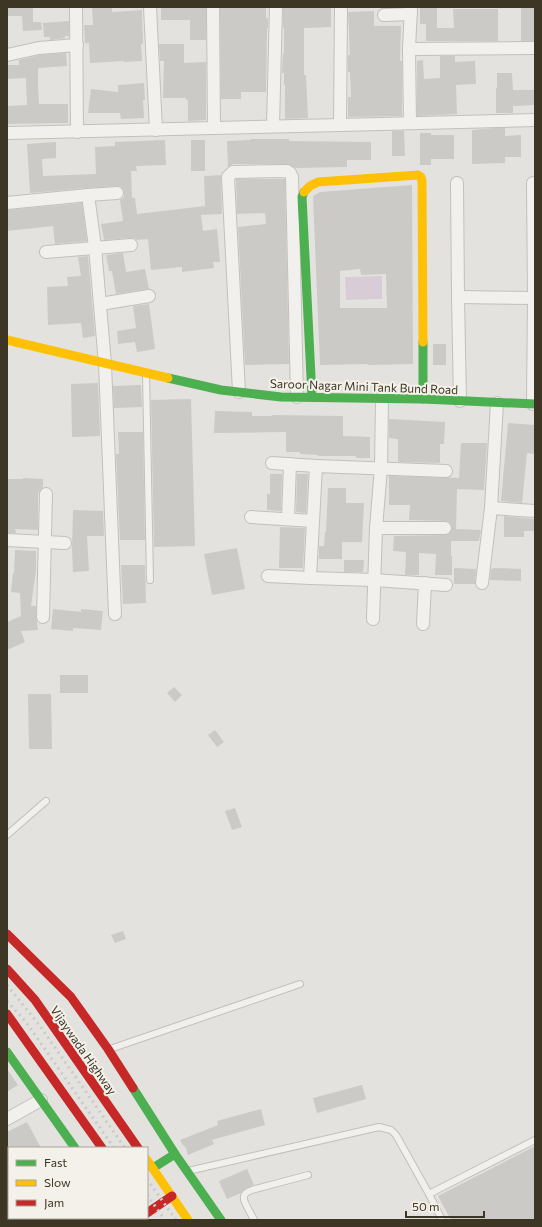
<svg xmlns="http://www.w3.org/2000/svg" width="542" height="1227" font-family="Commissioner,sans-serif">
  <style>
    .green { fill: #d8cdd7 }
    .building { fill: #cccac6; fill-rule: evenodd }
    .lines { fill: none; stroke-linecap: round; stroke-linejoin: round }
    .lane-casing { stroke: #c2c0bc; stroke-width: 8 }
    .street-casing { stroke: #c2c0bc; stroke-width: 14 }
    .lane { stroke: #f1f0ed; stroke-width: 6 }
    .street { stroke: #f1f0ed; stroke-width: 12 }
    .fast { stroke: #4caf50; stroke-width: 9 }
    .slow { stroke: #ffc107; stroke-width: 9 }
    .jam { stroke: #c62828; stroke-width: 9 }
    .rail { stroke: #cccac6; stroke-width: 3; stroke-dasharray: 2 4; stroke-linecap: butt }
    .labels { text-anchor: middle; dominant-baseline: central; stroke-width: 4; stroke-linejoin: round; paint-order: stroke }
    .street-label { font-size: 12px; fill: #3d3625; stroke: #f4f1ea }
  </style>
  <rect width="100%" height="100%" fill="#e4e2de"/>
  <path class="green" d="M382,276V299L346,300L345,277Z"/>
  <g class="building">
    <path d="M7,7H33V22H41L42,30L23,31L22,16H7Z"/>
    <path d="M92,7H112V12L142,10L143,44H141L142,61L124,62V61L90,63L89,43H85L84,25H93Z"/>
    <path d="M161,7H206V40H190V20H161Z"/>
    <path d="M220,7H266V18H268V28H267L266,92H241V99H221Z"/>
    <path d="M283,7H331V27L304,28V75H306L308,118L285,119V85H284V73H282L283,53H284V28H283Z"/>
    <path d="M437,7V28H454L453,9H498V41H426V24H420V8Z"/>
    <rect x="521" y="7" width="14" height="34"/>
    <path d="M374,11V26H401L400,61H402V116L348,117V97H351L350,72H348V55H350L348,12Z"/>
    <path d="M69,21V36H65V38L50,40V37H44L43,23Z"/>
    <path d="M159,44H184V63L206,62V120L188,121V100H186V98H163L164,61H160Z"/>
    <path d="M66,53L67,66L38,68V86L39,104H68V123L7,124V106L27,105L26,78L7,79V65H19V60L40,55Z"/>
    <path d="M440,56H455V62L475,61L476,84L456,85L457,114L417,116V61L423,60L424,79L440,78Z"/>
    <path d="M497,73H512L513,90H535V105L513,106V113H496V88H497Z"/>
    <path d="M144,83L145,100H143L144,118L121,119L120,113H88L91,89L118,92V85Z"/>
    <path d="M496,128H505V136L521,135V157H505V163L472,164V130Z"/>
    <path d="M392,131H404L405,156H392Z"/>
    <path d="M420,133H431V135H454V159H431V165H420Z"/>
    <path d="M250,139H289V141L371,142V160H347V167L295,168L287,164H233L228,167L227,141L250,140Z"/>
    <path d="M165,140L166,165L136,166L137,171H131L132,198H135L137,214L205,206L204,176L221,175L222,214L201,215L203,231L217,229L220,262H213L214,268L182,272V267L151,270L148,239L137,240L134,238H130L104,240L101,224L123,221L120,200L124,197V193L123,189L120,186L87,188L30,193L27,144L56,142V158L42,159L43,176L96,174L95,147L115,146V142Z"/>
    <rect x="191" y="140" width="14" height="31"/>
    <path d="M236,179H285L289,364L245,365L238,227L266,224L265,213L237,214Z"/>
    <path d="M412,185L413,364L368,365V364L320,365L313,196L320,192ZM360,269L361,275L386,274L387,308H340V271Z"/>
    <path d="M82,203L87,241L55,244L53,226L7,231V210Z"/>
    <path d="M123,253L126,272L145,269L149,289L116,294L112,271H109L106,255Z"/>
    <path d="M88,256L95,336L83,338L81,323L48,325L47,287L68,286L67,277L81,276L78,257Z"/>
    <path d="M149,304L155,349L137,352L135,342L118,344L117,331L136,328L133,306Z"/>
    <rect x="433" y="344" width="13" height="21"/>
    <path d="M98,383L100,436L72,437L71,384Z"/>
    <path d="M141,385L142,407L114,408L113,386Z"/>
    <path d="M191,399L195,546L154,547L151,400Z"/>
    <path d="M215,411L252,412V416H272V415L343,416V436L370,437V458H356V456H318V455L300,454V452H286V432L214,433Z"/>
    <path d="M389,419L445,422L444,444H440V463L398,462V439L389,438Z"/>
    <path d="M508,423L535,425V454L527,453L522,503L501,501Z"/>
    <path d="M118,432H143L145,540H120L116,454H119Z"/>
    <path d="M461,443H487L484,490L457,489L456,529L481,530L479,541H451V556H452V575H435L436,554L419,553V575H405L406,552L393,551L394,536L445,535L451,532L452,528L449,522L445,521L409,520L410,505H389V476L459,478Z"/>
    <path d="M270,474H282L281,511L267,510V494H270Z"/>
    <path d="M297,474H308L306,513L296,512Z"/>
    <path d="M23,478L43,479V487L40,490L38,494V530L15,529L16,533H7V479H23Z"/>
    <path d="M328,488H346V503H364L362,542H342V559H319V546H324L325,532H326Z"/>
    <path d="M73,510L103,511L104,536H87L89,571L73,572L72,548Z"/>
    <path d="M504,516L535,519V531H524V537H504Z"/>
    <path d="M280,527L305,528L303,568H279Z"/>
    <path d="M237,548L245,589L212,595L204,554Z"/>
    <path d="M15,550L36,551V570L31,606H36V617L37,622L38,630L21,631L25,642L7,650V622L21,616L20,593L11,592L13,573H14Z"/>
    <path d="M344,560H364L363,572H344Z"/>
    <path d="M121,565H145L146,603L123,604Z"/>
    <path d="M454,568L476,569L475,584H454Z"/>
    <path d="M493,568L521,569V581L490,580L491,569H493Z"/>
    <path d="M53,609L81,612V609L103,611L101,630L73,628V631L51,629Z"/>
    <rect x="60" y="675" width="28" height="18"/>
    <path d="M174,687L182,695L175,702L167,693Z"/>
    <path d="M28,694H51L52,749H29Z"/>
    <path d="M215,730L224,742L217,747L208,735Z"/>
    <path d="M235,808L242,827L232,830L225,811Z"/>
    <path d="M123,931L126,939L115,943L111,935Z"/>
    <path d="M7,1069L18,1085L7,1092Z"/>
    <path d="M362,1085L366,1099L317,1113L313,1098Z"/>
    <path d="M261,1109L265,1125L212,1140L214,1144L188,1155L186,1148L182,1144L180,1140L218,1125L217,1121Z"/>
    <path d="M27,1122L41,1148H7V1132Z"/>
    <path d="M535,1146V1220H451L438,1196Z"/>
    <path d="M247,1169L254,1185L246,1188L241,1193L227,1199L219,1181Z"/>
  </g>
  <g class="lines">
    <defs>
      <g id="lane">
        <path d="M146,374L150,580"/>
        <path d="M7,835L46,801"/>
        <path d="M110,1049L300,984"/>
        <path d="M188,1171L379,1127L391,1130L396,1135L429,1194"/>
        <path d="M254,1220C252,1215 242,1200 244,1196C245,1193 249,1191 252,1190L308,1175"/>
        <path d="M442,1220L429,1194L535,1140"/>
      </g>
      <g id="street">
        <path d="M76,7L77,132"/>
        <path d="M150,7L156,130"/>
        <path d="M213,7L214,128"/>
        <path d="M341,7L340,125L535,120"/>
        <path d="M384,15L411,14"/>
        <path d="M409,49L411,7"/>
        <path d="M7,55L39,48L77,45"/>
        <path d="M410,123L409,49L535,48"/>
        <path d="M273,126L276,7"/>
        <path d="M7,133L340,125"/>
        <path d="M457,183L458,297L460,401"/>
        <path d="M533,183L534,298L533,404"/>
        <path d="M88,195L117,193"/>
        <path d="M7,203L88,195L95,247L105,364L115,614"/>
        <path d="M46,252L131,245"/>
        <path d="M458,297L534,298"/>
        <path d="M100,304L149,296"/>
        <path d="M239,392L228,177L233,172L287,171L290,173L292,177L297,397"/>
        <path d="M272,463L316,466"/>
        <path d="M491,508L535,511"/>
        <path d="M251,517L313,521"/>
        <path d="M288,519L290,464"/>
        <path d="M376,528H445"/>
        <path d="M7,540L65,543"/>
        <path d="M268,576L310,578L374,580L446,585"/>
        <path d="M310,578L316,466L446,471"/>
        <path d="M482,583L491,508L497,403"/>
        <path d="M43,617L46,494"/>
        <path d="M373,619L376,528L381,468L382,398"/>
        <path d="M423,624L425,583"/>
        <path d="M7,1119L41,1100"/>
      </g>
    </defs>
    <use href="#lane" class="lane-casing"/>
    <use href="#street" class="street-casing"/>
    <use href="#lane" class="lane"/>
    <use href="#street" class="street"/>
    <g class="fast">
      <path d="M304,192L302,197L312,397"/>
      <path d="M423,342V399"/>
      <path d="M168,378L221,390L281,397L423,399L535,404"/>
      <path d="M7,1052L75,1148"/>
      <path d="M133,1088L175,1154L221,1220"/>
      <path d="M153,1168L175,1154"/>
    </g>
    <g class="slow">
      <path d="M304,192L310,186L318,182L418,175L421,177L422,181L423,342"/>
      <path d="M7,340L168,378"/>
      <path d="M147,1160L188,1220"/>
    </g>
    <g class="jam">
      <path d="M7,934L71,997L108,1049L133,1088"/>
      <path d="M7,969L35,1000L138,1148"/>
      <path d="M7,1014L102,1148"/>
      <path d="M147,1213L172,1196"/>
      <path d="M124,1218L126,1220"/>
    </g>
    <g class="rail">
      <path d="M7,985L40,1026L125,1148"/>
      <path d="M7,1001L26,1022L114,1148"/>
      <path d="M147,1179L176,1220"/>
      <path d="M147,1195L165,1220"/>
    </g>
  </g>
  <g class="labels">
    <g class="street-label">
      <text transform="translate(364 386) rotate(2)">Saroor Nagar Mini Tank Bund Road</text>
      <text transform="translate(84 1050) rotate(55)">Vijaywada Highway</text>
    </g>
  </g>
  <rect width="542" height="1227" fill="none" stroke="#3d3625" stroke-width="16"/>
  <rect x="8" y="1147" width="140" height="72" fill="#f4f1ea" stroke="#aba69b"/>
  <rect x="16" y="1160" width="20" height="6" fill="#4caf50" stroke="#aba69b"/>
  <text x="44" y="1167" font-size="12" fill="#3d3625">Fast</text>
  <rect x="16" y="1180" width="20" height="6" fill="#ffc107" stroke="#aba69b"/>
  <text x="44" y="1187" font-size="12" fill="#3d3625">Slow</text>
  <rect x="16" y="1200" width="20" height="6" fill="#c62828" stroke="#aba69b"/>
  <text x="44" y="1207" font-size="12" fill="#3d3625">Jam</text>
  <path d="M406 1211v6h78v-6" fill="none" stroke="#3d3625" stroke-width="2"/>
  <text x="412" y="1211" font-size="12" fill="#3d3625" stroke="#f4f1ea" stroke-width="3" paint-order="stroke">50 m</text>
</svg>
